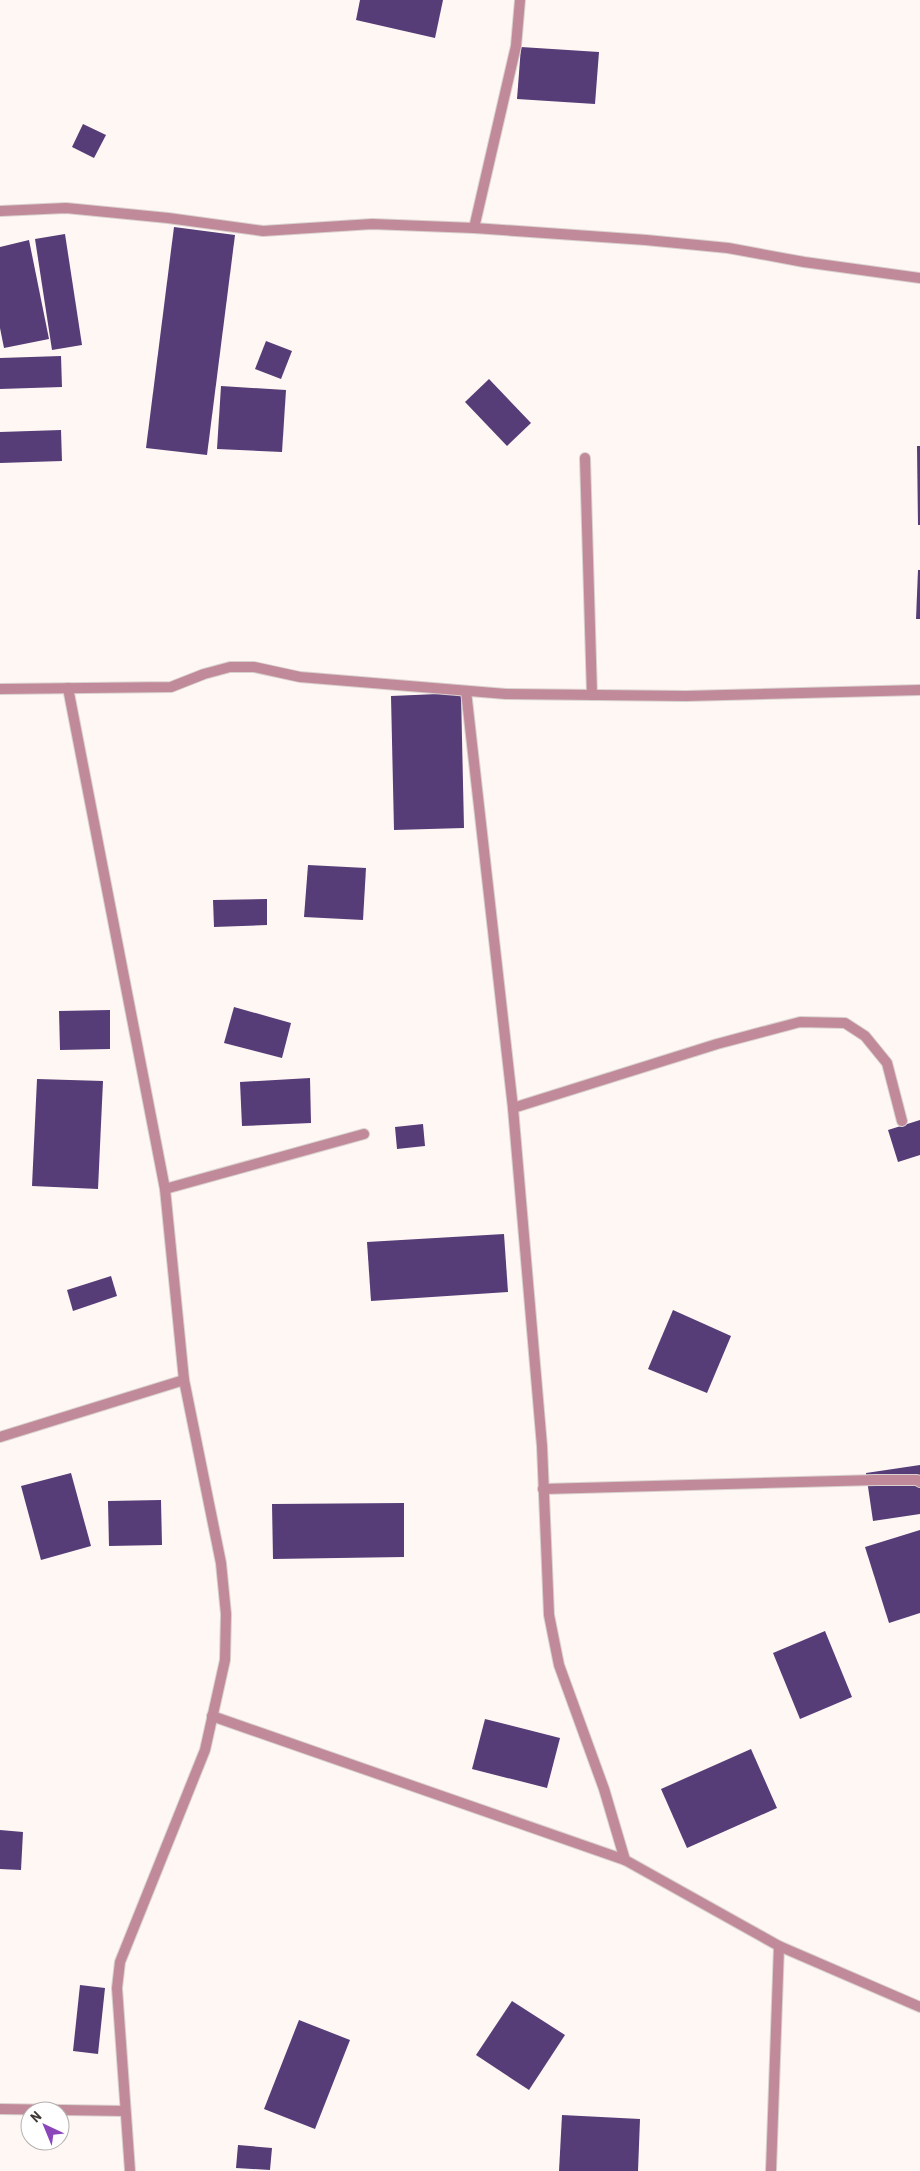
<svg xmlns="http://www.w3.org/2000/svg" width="920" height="2171" font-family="'Roboto Condensed',sans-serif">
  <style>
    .building { fill: #563d77 }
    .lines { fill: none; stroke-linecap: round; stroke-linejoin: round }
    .street-casing { stroke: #d9d1ce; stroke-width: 12 }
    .street { stroke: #c18a9a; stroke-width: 10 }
  </style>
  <rect width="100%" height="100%" fill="#fff7f4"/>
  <g class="building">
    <path d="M360,0H443L435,38L356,20Z"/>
    <path d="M521,47L599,52L595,104L517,99Z"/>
    <path d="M83,124L106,135L94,158L72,147Z"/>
    <path d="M174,227L235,235L207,455L146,448Z"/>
    <path d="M65,234L82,345L52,350L35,239Z"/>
    <path d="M29,240L49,339L4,348L0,328V247Z"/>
    <path d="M266,341L292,351L281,379L255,369Z"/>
    <path d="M61,356L62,387L0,389V358Z"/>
    <path d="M489,379L531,423L507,446L465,402Z"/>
    <path d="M221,386L286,390L282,452L217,449Z"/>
    <path d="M61,430L62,461L0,463V432Z"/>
    <path d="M917,446H920V525H918Z"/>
    <path d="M918,570H920V619H916Z"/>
    <path d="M461,693L464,828L394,830L391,696Z"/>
    <path d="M308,865L366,868L363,920L304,917Z"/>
    <path d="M267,899V925L214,927L213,900Z"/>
    <path d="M234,1007L291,1023L282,1058L224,1043Z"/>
    <path d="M110,1010V1049L60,1050L59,1011Z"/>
    <path d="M310,1078L311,1123L242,1126L240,1082Z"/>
    <path d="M37,1079L103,1081L98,1189L32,1186Z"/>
    <path d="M920,1120V1155L898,1162L888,1130Z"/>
    <path d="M423,1124L425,1146L397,1149L395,1127Z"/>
    <path d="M504,1234L508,1292L371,1301L367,1242Z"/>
    <path d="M111,1276L117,1296L73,1311L67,1290Z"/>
    <path d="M673,1310L731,1336L707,1393L648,1369Z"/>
    <path d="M920,1465V1514L873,1521L866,1473Z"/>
    <path d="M71,1473L91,1546L41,1560L21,1486Z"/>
    <path d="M161,1500L162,1545L109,1546L108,1501Z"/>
    <path d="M404,1503V1557L273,1559L272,1504Z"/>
    <path d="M920,1530V1613L889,1623L865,1547Z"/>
    <path d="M825,1631L852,1697L800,1719L773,1653Z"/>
    <path d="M485,1719L560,1738L547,1788L472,1769Z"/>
    <path d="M751,1749L777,1808L687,1848L661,1789Z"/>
    <path d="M0,1830L23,1832L21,1870L0,1869Z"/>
    <path d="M80,1985L105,1988L98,2054L73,2051Z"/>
    <path d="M512,2001L565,2035L529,2090L476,2055Z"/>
    <path d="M299,2020L350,2040L315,2129L264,2109Z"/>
    <path d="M562,2115L640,2119L638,2171H559Z"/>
    <path d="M238,2145L272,2148L270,2170L236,2168Z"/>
  </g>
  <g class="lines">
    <defs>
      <g id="street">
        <path d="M0,211L66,208L168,218L263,231L372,224L474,228L646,240L728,248L804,262L920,278"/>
        <path d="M474,228L516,46L520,0"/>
        <path d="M585,458L592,695"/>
        <path d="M68,688L165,1189L184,1380L221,1563L226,1614L225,1660L205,1750L120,1962L117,1988L130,2171"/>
        <path d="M0,689L171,687L204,674L230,667H254L300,677L506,694L686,696L920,690"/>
        <path d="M466,691L513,1108L542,1446L549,1615L559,1665L604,1789L625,1860"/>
        <path d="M513,1108L717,1044L800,1022L845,1023L865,1036L887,1063L902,1121"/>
        <path d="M165,1189L364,1134"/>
        <path d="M0,1437L184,1380"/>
        <path d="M543,1489L876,1480H917L920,1482"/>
        <path d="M212,1716L625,1860L779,1946L920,2007"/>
        <path d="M0,2109L125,2111"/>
        <path d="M771,2171L779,1946"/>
      </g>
    </defs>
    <use href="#street" class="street-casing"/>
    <use href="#street" class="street"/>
  </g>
  <g transform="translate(45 2126) rotate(316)"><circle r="24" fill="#ffffff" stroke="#b3b0af"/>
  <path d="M0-4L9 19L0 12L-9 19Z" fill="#8b46ba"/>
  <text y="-8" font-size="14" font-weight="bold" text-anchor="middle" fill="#423a37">N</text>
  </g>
</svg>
